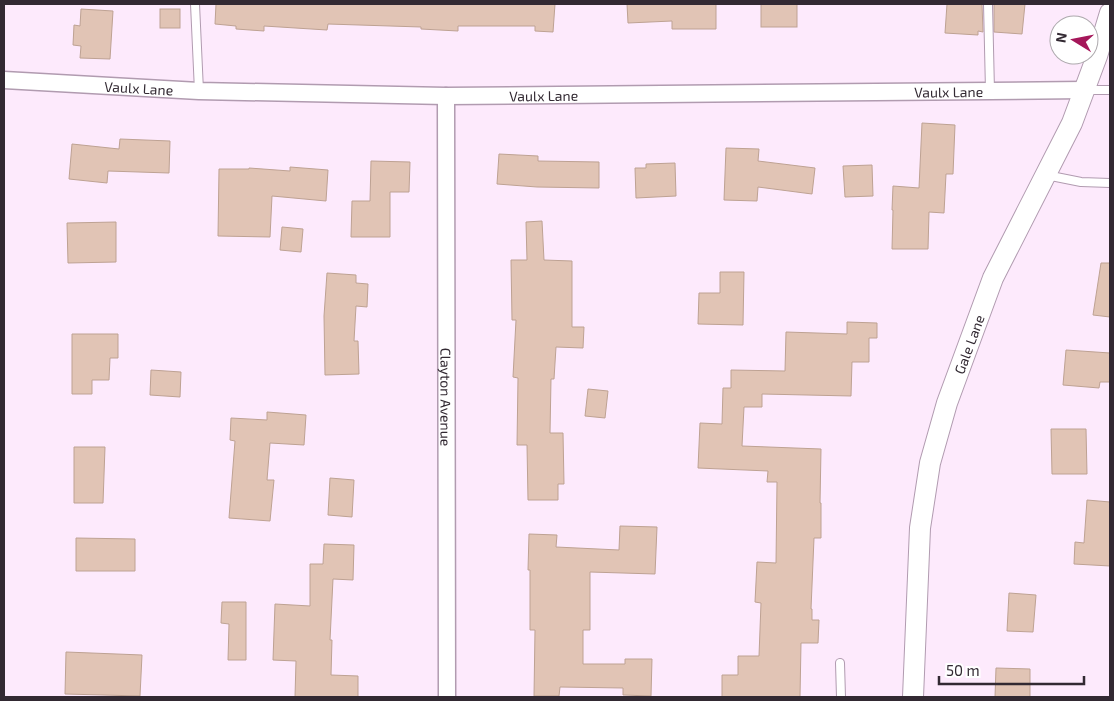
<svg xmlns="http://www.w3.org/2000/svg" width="1114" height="701" font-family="'Exo 2',sans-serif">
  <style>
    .building { fill: #e1c4b5; stroke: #bea293 }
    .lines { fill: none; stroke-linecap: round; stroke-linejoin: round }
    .service-casing { stroke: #b19bb0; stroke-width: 10 }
    .minor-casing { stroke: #b19bb0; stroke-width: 19 }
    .tertiary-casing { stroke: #b19bb0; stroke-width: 22 }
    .service { stroke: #fff; stroke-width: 8 }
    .minor { stroke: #fff; stroke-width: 16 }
    .tertiary { stroke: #fff; stroke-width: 20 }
    .labels { text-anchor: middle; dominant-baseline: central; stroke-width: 4; stroke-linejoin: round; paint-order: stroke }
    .street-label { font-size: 14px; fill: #322932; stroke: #fff }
  </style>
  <rect width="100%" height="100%" fill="#fdeafc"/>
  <g class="building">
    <path d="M216,4H555L553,32L535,31V26H458V31L421,29V27L328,24L327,30L264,26V31L236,29V26L215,24Z"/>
    <path d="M627,4H716V29H672V21L628,23Z"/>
    <rect x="761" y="4" width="36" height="23"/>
    <path d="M947,4H982L983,32L978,31V35L945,33Z"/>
    <path d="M994,4H1025L1022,34L994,32Z"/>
    <path d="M81,9L113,11L110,59L80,58L81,46L73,45L74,25L80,26Z"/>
    <rect x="160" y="9" width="20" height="19"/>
    <path d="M922,123L955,125L953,174H946L944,213L929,212L928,249H892L893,210H892L893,186L919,188Z"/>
    <path d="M120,139L170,141L169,173L108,171L107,183L69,179L72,144L119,149Z"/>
    <path d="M726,148L759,149L758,161L815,168L812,194L758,187L757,201L724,200Z"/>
    <path d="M499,154L538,156V161L599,162V188L537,187L497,184Z"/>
    <path d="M371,161L410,162L409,192H390V237H351L352,201H370Z"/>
    <path d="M675,163L676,196L636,198L635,168H646V164Z"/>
    <path d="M872,165L873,196L845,197L843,166Z"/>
    <path d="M290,167L328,170L326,201L272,196L270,237L218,236L219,169H249V168L290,171Z"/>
    <path d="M542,221L544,260L572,261V327H584L583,348L556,347L554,379H551L550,433H563L564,484H558V500H528L527,445H517L518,378L513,377L516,320H512L511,260H527L526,222Z"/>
    <path d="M116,222V262L68,263L67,223Z"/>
    <path d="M282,227L303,229L301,252L280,250Z"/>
    <path d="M1101,263H1110V317L1093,315Z"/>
    <path d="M720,272H744L743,325L698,324L699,293H720Z"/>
    <path d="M327,273L356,275V283L368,284L367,307L356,306L354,341H358L359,374L325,375L324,316Z"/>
    <path d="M847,322L877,323V338H869V362H852L851,396L762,394V407H744L742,446L821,449L820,503H821V538H814L811,609H812V620H819L818,643H801L800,697H722V675H738V656H759L761,603L755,602L757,562L776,563L777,482H767L768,471L698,468L700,423L722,424L723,388H731V370L785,371L786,332L847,334Z"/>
    <path d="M72,334H118V358H110L109,380H92V394H72Z"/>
    <path d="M1066,350L1110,353V382H1100L1099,388L1063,385Z"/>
    <path d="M151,370L181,372L180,397L150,395Z"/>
    <path d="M588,389L608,391L605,418L585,416Z"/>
    <path d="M267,412L306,415L304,445L270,443L267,480H274L270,521L229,518L235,441L230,440L231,418L267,420Z"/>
    <path d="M1051,429H1086L1087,474H1052Z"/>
    <path d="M74,447H105L103,503H74Z"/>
    <path d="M330,478L354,480L352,517L328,515Z"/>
    <path d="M1087,500L1110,502V566L1074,564L1075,542L1084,543Z"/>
    <path d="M620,526L657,527L655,574L590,572V630H583V664H625V659H652L651,696L623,695V688L560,687L559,696H534L535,630H530V570H528L529,534L557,535L556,547L619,550Z"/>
    <path d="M76,538L135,539V571H76Z"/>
    <path d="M324,544L354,545L353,580L333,579L330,640H332L331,675L358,676V697H295L296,661L273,660L275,604L310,606V564H323Z"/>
    <path d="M1009,593L1036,595L1033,632L1007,631Z"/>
    <path d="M222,602H246V660H228L229,624L221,623Z"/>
    <path d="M66,652L142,655L140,696L65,694Z"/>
    <path d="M996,668L1030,669V697H995Z"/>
  </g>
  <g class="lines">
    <defs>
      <g id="service">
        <path d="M195,4L199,91"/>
        <path d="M988,4L990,91"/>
        <path d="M1087,90H1110"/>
        <path d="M1046,175L1081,182L1110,183"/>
        <path d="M840,663L841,697"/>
      </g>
      <g id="minor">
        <path id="s1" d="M4,80L199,91L446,96L1085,90"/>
        <path id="s2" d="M446,96L447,697"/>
      </g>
      <g id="tertiary">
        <path id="s3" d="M913,697L920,528L930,463L947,403L993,278L1072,123L1097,56L1110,13"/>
      </g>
    </defs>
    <use href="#service" class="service-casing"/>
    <use href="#minor" class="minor-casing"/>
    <use href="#tertiary" class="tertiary-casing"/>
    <use href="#service" class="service"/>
    <use href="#minor" class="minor"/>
    <use href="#tertiary" class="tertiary"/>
  </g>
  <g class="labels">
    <g class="street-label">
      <text stroke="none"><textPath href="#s1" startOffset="135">Vaulx Lane</textPath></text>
      <text stroke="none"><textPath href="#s1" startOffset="945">Vaulx Lane</textPath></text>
      <text stroke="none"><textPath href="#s1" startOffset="540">Vaulx Lane</textPath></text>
      <text stroke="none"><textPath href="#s3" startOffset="360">Gale Lane</textPath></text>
      <text stroke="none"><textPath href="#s2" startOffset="301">Clayton Avenue</textPath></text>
    </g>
  </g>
  <rect width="1114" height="701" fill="none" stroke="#322932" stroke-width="10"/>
  <g transform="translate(1074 40) rotate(280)"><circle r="24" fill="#ffffff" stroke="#ada9ad"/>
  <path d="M0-4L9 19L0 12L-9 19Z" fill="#a5175a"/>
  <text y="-8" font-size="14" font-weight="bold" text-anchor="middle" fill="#322932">N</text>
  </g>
  <path d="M939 676v8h145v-8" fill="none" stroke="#322932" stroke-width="2.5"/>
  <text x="946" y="676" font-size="15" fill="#322932" stroke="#ffffff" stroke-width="4" paint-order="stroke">50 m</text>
</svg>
